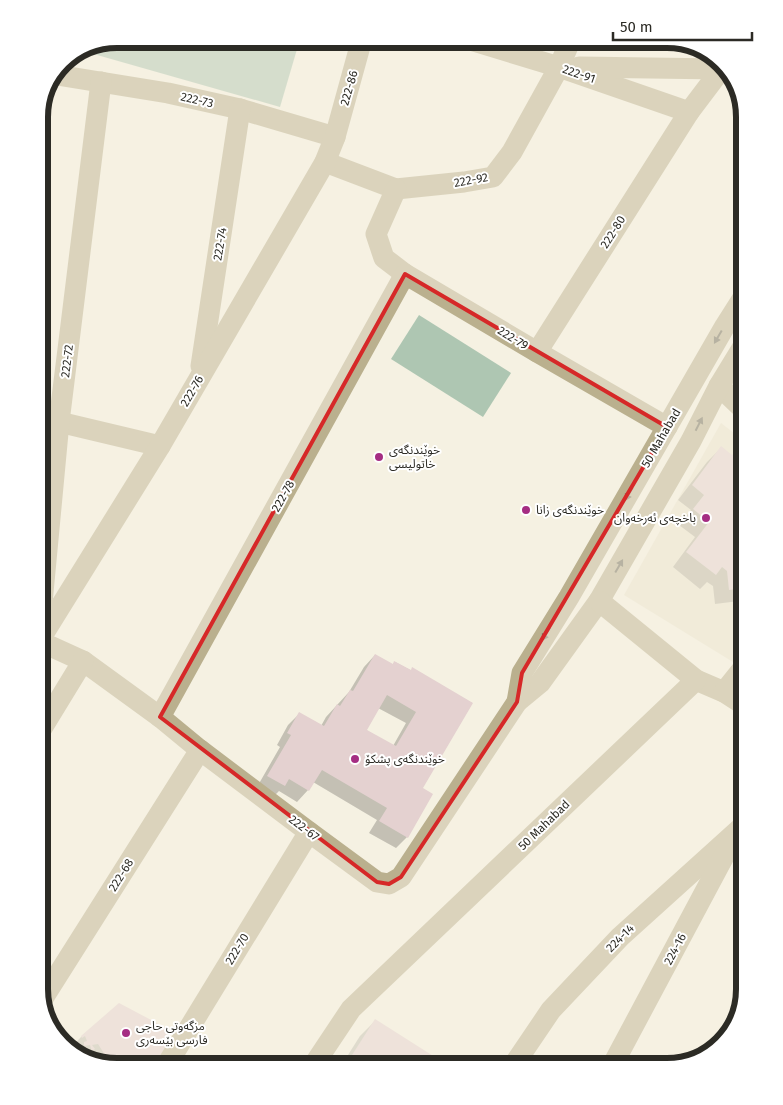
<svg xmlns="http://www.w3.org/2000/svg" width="783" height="1105" font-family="'Fira Sans','Noto Sans Arabic',sans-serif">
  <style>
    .built { fill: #ebe5cf }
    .green { fill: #aec6b2 }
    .shadow { fill: #0003; fill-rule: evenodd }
    .building { fill: #e4d1d0; fill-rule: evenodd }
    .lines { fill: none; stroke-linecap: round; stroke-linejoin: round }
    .minor { stroke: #bab08e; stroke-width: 21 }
    .oneway { fill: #6c6754 }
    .marked { fill: none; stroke: #d62828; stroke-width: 4; stroke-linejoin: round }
    .poi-dot { fill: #a52d83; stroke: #fff; stroke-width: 2 }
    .labels { text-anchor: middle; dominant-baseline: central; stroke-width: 4; stroke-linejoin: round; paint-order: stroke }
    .street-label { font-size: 12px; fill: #2c2b25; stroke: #fff }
    .poi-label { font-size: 12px; fill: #2c2b25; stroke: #fff; text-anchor: start }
    .rim { fill: none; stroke: #2c2b25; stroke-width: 6 }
  </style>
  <rect width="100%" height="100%" fill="#f5f1e2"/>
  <path class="built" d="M721,423L744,441V647L733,662L624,595Z"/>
  <g class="green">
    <path d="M116,39H300L280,107L83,51Z"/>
    <path d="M419,315L511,373L483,417L391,359Z"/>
  </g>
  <g class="shadow">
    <path d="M721,448L732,456L740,448L744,452V595L739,601L715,604L713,586L707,582L700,589L673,567L695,537L679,525L691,510L678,500L707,462Z"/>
    <path d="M375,655L392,665L395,662L472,703L422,788L407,837L396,848L369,833L377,820L313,782L308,790L297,802L279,791L273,797L257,787L280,747L277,745L288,725L299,714L321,726L326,717L349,692L364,667ZM378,708L406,723L393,746L366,730Z"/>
    <path d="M120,1004L155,1063V1066H112L90,1060L87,1055L84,1058L77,1056L75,1053L76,1052L74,1047L70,1049L81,1037Z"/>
    <path d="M375,1021L447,1066H341L360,1036Z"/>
  </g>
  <g class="building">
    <path d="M721,446L732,455L740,447L744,450V588L729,590L727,571L722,567L716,575L686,552L709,522L693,509L704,495L692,485Z"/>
    <path d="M375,654L393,664L394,661L411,670L412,667L473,703L423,788L433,794L408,838L379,821L387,808L322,770L309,791L289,779L285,786L267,776L291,735L287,733L299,712L324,726L337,704L340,706L350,690L353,691ZM387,695L416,712L396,746L367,730Z"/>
    <path d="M119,1003L170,1030L166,1037L164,1057L157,1066H112L98,1044L92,1045L95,1049L92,1051L90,1045L84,1046V1042L87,1041L85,1036L82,1038L81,1036Z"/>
    <path d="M375,1019L449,1066H345Z"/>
  </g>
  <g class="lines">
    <g class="minor">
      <path d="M467,39L559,67L689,112"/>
      <path d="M579,67L721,69"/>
      <path d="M57,75L168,93L240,109L335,137"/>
      <path d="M325,162L396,189L464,182L493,177L512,152L559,67L571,39"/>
      <path d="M396,189L376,234L384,258L405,274L537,352L667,427"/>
      <path d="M537,352L689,112L723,67"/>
      <path d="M201,366L240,109"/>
      <path d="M719,386L744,410"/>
      <path d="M59,422L160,446"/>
      <path d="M39,635L59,422L101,82"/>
      <path d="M39,641L83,661L160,717L200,750L309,832L377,882L389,884L401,877L517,702L540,683L599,601L691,441L719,386L744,345"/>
      <path d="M39,641L160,446L325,162L335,137L362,39"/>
      <path d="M696,680L724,692L744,705"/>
      <path d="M724,692L744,667"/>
      <path d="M517,702L522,673L569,597L725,326L744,296"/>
      <path d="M160,717L405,274"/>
      <path d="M39,733L83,661"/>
      <path d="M42,1000L200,750"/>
      <path d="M166,1066L309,832"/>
      <path d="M313,1066L351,1009L696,680L599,601"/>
      <path d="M513,1066L551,1010L620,937L744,825"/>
      <path d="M612,1066L731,843"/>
    </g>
  </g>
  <defs><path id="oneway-solid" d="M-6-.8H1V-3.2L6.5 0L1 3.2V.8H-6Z" transform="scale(1.25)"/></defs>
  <g class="oneway">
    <use href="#oneway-solid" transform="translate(718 337) rotate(120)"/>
    <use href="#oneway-solid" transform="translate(699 424) rotate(-63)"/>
    <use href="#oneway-solid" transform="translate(629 494) rotate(120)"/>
    <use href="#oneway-solid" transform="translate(619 566) rotate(-60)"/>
    <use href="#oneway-solid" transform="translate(546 634) rotate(122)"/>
  </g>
  <path d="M0 0H783V1105H0ZM405,274L667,427L522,673L517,702L401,877L389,884L377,882L160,717Z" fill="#f5f1e2" fill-opacity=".55" fill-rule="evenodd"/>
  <path class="marked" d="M405,274L667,427L522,673L517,702L401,877L389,884L377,882L160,717Z"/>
  <g class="poi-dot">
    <circle cx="379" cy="457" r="5"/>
    <circle cx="526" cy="510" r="5"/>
    <circle cx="706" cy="518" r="5"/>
    <circle cx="355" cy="759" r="5"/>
    <circle cx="126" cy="1033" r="5"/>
  </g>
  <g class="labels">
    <g class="street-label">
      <text transform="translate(579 74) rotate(19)">222-91</text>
      <text transform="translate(349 88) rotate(-74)">222-86</text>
      <text transform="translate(197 100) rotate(13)">222-73</text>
      <text transform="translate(471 180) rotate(-10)">222-92</text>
      <text transform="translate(613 232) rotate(-58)">222-80</text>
      <text transform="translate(220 244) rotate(-81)">222-74</text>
      <text transform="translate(513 338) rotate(31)">222-79</text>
      <text transform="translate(67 361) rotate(-83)">222-72</text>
      <text transform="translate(192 391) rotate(-60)">222-76</text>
      <text transform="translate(661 438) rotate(-60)">50 Mahabad</text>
      <text transform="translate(283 496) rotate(-61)">222-78</text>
      <text transform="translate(544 825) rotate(-44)">50 Mahabad</text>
      <text transform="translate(304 828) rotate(37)">222-67</text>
      <text transform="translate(121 875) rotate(-58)">222-68</text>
      <text transform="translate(620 938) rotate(-45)">224-14</text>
      <text transform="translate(237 949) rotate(-59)">222-70</text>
      <text transform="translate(675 949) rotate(-62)">224-16</text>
    </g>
    <g class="poi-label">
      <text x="389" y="450">خوێندنگەی<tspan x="389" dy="14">خاتولیسی</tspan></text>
      <text x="536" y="510">خوێندنگەی زانا</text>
      <text x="696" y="518" text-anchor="end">باخچەی ئەرخەوان</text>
      <text x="365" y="759">خوێندنگەی پشکۆ</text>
      <text x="136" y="1026">مزگەوتی حاجی<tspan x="136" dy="14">فارسی بێسەری</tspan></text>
    </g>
  </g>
  <path d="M0 0H783V1105H0ZM117 48H667A69 69 0 0 1 736 117V989A69 69 0 0 1 667 1058H117A69 69 0 0 1 48 989V117A69 69 0 0 1 117 48Z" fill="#fff" fill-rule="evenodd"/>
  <path class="rim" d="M117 48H667A69 69 0 0 1 736 117V989A69 69 0 0 1 667 1058H117A69 69 0 0 1 48 989V117A69 69 0 0 1 117 48Z"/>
  <path d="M613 32v8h139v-8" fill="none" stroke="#2c2b25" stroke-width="2.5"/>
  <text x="620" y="32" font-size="15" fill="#2c2b25" stroke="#ffffff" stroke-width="4" paint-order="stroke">50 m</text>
</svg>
